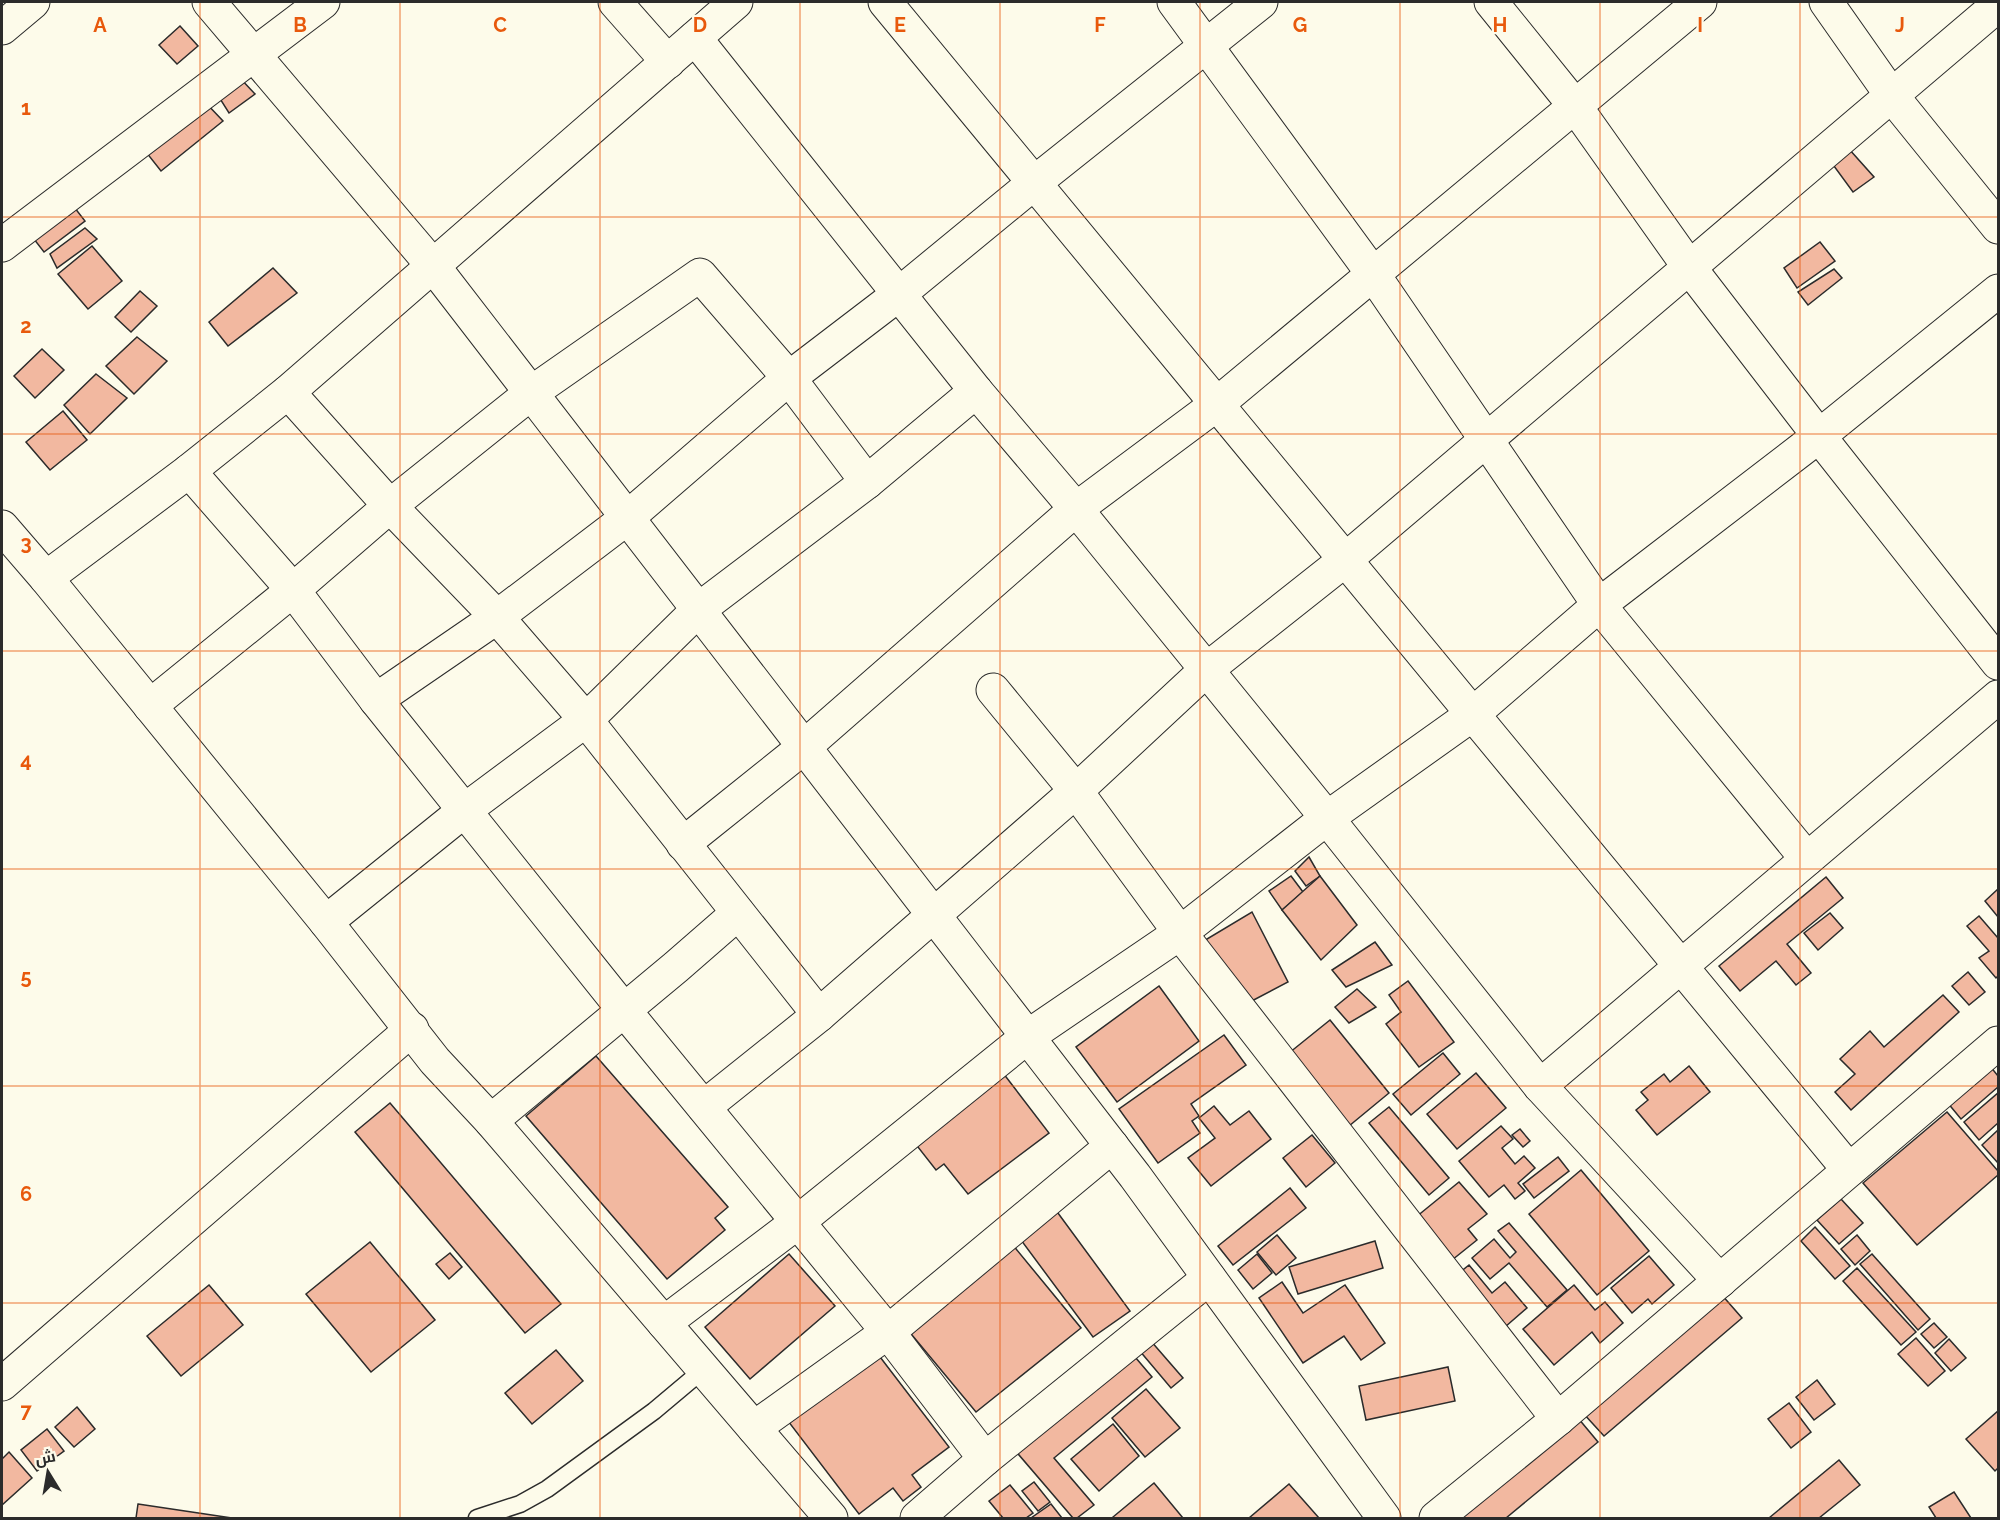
<svg xmlns="http://www.w3.org/2000/svg" width="2000" height="1520" font-family="Raleway,Cairo,sans-serif">
  <style>
    .building { fill: #f2b8a0; stroke: #2b2b2b; stroke-width: 1.5 }
    .lines { fill: none; stroke-linecap: round; stroke-linejoin: round }
    .service-casing { stroke: #2b2b2b; stroke-width: 19 }
    .minor-casing { stroke: #2b2b2b; stroke-width: 35 }
    .tertiary-casing { stroke: #2b2b2b; stroke-width: 35 }
    .secondary-casing { stroke: #2b2b2b; stroke-width: 35 }
    .service { stroke: #fdfbea; stroke-width: 16 }
    .minor { stroke: #fdfbea; stroke-width: 33 }
    .tertiary { stroke: #fdfbea; stroke-width: 33 }
    .secondary { stroke: #fdfbea; stroke-width: 33 }
    .grid { fill: none; stroke: #e8590c; stroke-width: 1.5; stroke-opacity: 0.55 }
    .grid-label { font-size: 20px; text-anchor: middle; font-weight: bold; fill: #e8590c; stroke: #fdfbea; stroke-width: 4.5; stroke-linejoin: round; paint-order: stroke }
  </style>
  <rect width="100%" height="100%" fill="#fdfbea"/>
  <g class="building">
    <path d="M180,26L198,46L177,64L159,45Z"/>
    <path d="M239,77L255,94L229,113L217,94Z"/>
    <path d="M204,101L223,121L161,171L142,147Z"/>
    <path d="M1849,149L1874,177L1853,192L1831,162Z"/>
    <path d="M71,203L85,221L44,252L30,234Z"/>
    <path d="M85,228L97,239L57,268L50,254Z"/>
    <path d="M1820,242L1835,261L1797,288L1784,268Z"/>
    <path d="M92,246L122,281L88,309L58,274Z"/>
    <path d="M273,268L297,293L228,346L209,322Z"/>
    <path d="M1834,269L1842,278L1808,305L1798,292Z"/>
    <path d="M140,291L157,306L131,332L115,317Z"/>
    <path d="M137,337L167,361L134,394L106,366Z"/>
    <path d="M42,349L64,370L35,398L14,376Z"/>
    <path d="M96,374L127,398L90,434L64,405Z"/>
    <path d="M63,411L87,440L50,470L26,442Z"/>
    <path d="M1309,857L1320,876L1306,886L1295,871Z"/>
    <path d="M1291,876L1303,892L1282,910L1269,891Z"/>
    <path d="M1320,876L1357,925L1321,960L1282,910Z"/>
    <path d="M1826,877L1843,898L1787,944L1811,973L1796,985L1776,961L1740,991L1719,966Z"/>
    <path d="M1998,889V917L1985,901Z"/>
    <path d="M1252,912L1288,982L1248,1003L1202,942Z"/>
    <path d="M1830,913L1843,928L1818,950L1804,933Z"/>
    <path d="M1979,916L1998,938V976L1996,978L1979,958L1989,951L1967,926Z"/>
    <path d="M1375,942L1392,965L1346,987L1332,970Z"/>
    <path d="M1968,972L1985,992L1969,1005L1952,986Z"/>
    <path d="M1408,981L1454,1042L1419,1067L1386,1024L1401,1012L1389,995Z"/>
    <path d="M1159,986L1199,1041L1117,1102L1076,1047Z"/>
    <path d="M1357,989L1376,1007L1349,1023L1335,1007Z"/>
    <path d="M1943,995L1959,1012L1851,1110L1835,1092L1855,1074L1840,1059L1870,1031L1884,1047Z"/>
    <path d="M1330,1020L1389,1093L1349,1126L1289,1053Z"/>
    <path d="M1224,1035L1246,1065L1191,1104L1199,1116L1192,1121L1200,1133L1158,1163L1119,1109Z"/>
    <path d="M1443,1053L1460,1074L1411,1115L1393,1094Z"/>
    <path d="M596,1056L728,1207L715,1218L725,1230L667,1279L526,1116Z"/>
    <path d="M1689,1066L1710,1092L1657,1135L1636,1110L1648,1100L1641,1092L1664,1074L1670,1082Z"/>
    <path d="M1990,1066L1998,1076V1087L1961,1119L1947,1102Z"/>
    <path d="M1003,1073L1049,1133L968,1194L944,1164L936,1170L914,1142Z"/>
    <path d="M1476,1073L1506,1108L1457,1149L1427,1114Z"/>
    <path d="M1998,1093V1123L1979,1140L1964,1122Z"/>
    <path d="M390,1103L561,1304L525,1333L355,1132Z"/>
    <path d="M1214,1106L1230,1125L1249,1111L1271,1139L1211,1186L1188,1158L1215,1138L1199,1118Z"/>
    <path d="M1389,1107L1449,1178L1429,1195L1369,1123Z"/>
    <path d="M1947,1112L1998,1171V1175L1917,1245L1863,1183Z"/>
    <path d="M1501,1126L1513,1139L1502,1148L1515,1164L1524,1156L1535,1168L1518,1183L1525,1191L1515,1199L1504,1185L1489,1197L1459,1161Z"/>
    <path d="M1520,1129L1530,1141L1523,1147L1512,1135Z"/>
    <path d="M1998,1130V1163L1982,1145Z"/>
    <path d="M1312,1135L1335,1163L1306,1187L1283,1158Z"/>
    <path d="M1558,1157L1569,1171L1534,1198L1523,1184Z"/>
    <path d="M1581,1170L1649,1251L1597,1295L1529,1214Z"/>
    <path d="M1459,1182L1487,1214L1468,1229L1477,1240L1452,1260L1416,1217Z"/>
    <path d="M1290,1188L1306,1208L1233,1265L1218,1246Z"/>
    <path d="M1841,1199L1863,1223L1839,1244L1817,1220Z"/>
    <path d="M1055,1209L1130,1311L1093,1337L1018,1236Z"/>
    <path d="M1509,1223L1567,1290L1547,1307L1509,1263L1490,1279L1472,1258L1494,1239L1510,1258L1516,1252L1498,1231Z"/>
    <path d="M1815,1227L1850,1266L1835,1279L1801,1241Z"/>
    <path d="M1277,1235L1296,1258L1276,1275L1257,1252Z"/>
    <path d="M1857,1235L1870,1251L1855,1265L1841,1249Z"/>
    <path d="M1375,1241L1383,1268L1298,1294L1289,1267Z"/>
    <path d="M370,1242L435,1320L371,1372L306,1294Z"/>
    <path d="M1012,1244L1081,1328L976,1412L907,1329Z"/>
    <path d="M450,1253L462,1267L449,1279L436,1264Z"/>
    <path d="M789,1254L835,1306L750,1379L705,1327Z"/>
    <path d="M1257,1254L1272,1273L1253,1289L1238,1270Z"/>
    <path d="M1872,1254L1930,1319L1918,1330L1860,1264Z"/>
    <path d="M1649,1256L1674,1285L1652,1304L1648,1299L1632,1313L1611,1288Z"/>
    <path d="M1469,1265L1492,1293L1505,1282L1527,1308L1505,1327L1459,1273Z"/>
    <path d="M1857,1268L1916,1332L1901,1345L1843,1281Z"/>
    <path d="M1282,1282L1303,1313L1345,1285L1385,1343L1361,1360L1344,1336L1303,1363L1259,1298Z"/>
    <path d="M209,1285L243,1325L181,1376L147,1336Z"/>
    <path d="M1574,1285L1595,1310L1605,1302L1623,1323L1600,1343L1592,1332L1554,1365L1523,1329Z"/>
    <path d="M1721,1294L1742,1318L1604,1436L1583,1413Z"/>
    <path d="M1934,1323L1947,1337L1934,1348L1921,1334Z"/>
    <path d="M1916,1338L1945,1371L1928,1386L1898,1354Z"/>
    <path d="M1949,1339L1966,1358L1951,1371L1935,1353Z"/>
    <path d="M1150,1340L1183,1378L1171,1388L1139,1350Z"/>
    <path d="M556,1350L583,1381L532,1424L505,1393Z"/>
    <path d="M1130,1351L1152,1377L1054,1458L1094,1505L1077,1518H1073L1013,1448Z"/>
    <path d="M877,1353L949,1447L912,1475L921,1487L903,1501L893,1488L859,1514L788,1421Z"/>
    <path d="M1448,1367L1455,1401L1366,1420L1359,1386Z"/>
    <path d="M1817,1380L1835,1404L1814,1420L1796,1397Z"/>
    <path d="M1146,1389L1180,1428L1145,1457L1112,1418Z"/>
    <path d="M1789,1403L1811,1432L1791,1448L1768,1419Z"/>
    <path d="M77,1407L95,1429L74,1447L55,1427Z"/>
    <path d="M1998,1411V1468L1995,1471L1966,1439Z"/>
    <path d="M1578,1418L1598,1442L1506,1518H1464L1461,1515Z"/>
    <path d="M1113,1424L1139,1456L1099,1491L1071,1459Z"/>
    <path d="M47,1429L64,1451L37,1471L21,1450Z"/>
    <path d="M9,1452L32,1478L2,1505V1459Z"/>
    <path d="M1839,1460L1860,1485L1819,1518H1769Z"/>
    <path d="M1034,1482L1050,1502L1038,1511L1022,1491Z"/>
    <path d="M1154,1483L1183,1518H1115L1113,1517Z"/>
    <path d="M1289,1484L1319,1518H1249Z"/>
    <path d="M1010,1485L1033,1513L1026,1518H1003L989,1501Z"/>
    <path d="M1954,1492L1971,1518H1936L1929,1507Z"/>
    <path d="M138,1504L232,1518H136Z"/>
    <path d="M1051,1504L1062,1518H1031Z"/>
  </g>
  <g class="lines">
    <defs>
      <path id="service" d="M477,1518L520,1504L547,1489L654,1411L704,1369"/>
      <g id="minor">
        <path d="M209,2L434,267L1135,1176L1384,1518"/>
        <path d="M615,2L668,62"/>
        <path d="M885,2L1849,1170"/>
        <path d="M1174,2L1373,274L1599,605L1807,859"/>
        <path d="M1491,2L1575,106L1689,267L1819,436L1998,663"/>
        <path d="M1826,2L1892,96L1998,227"/>
        <path d="M2,28L33,2"/>
        <path d="M695,38L976,391L1076,509L1327,818L1540,1086L1720,1281"/>
        <path d="M2,245L323,2"/>
        <path d="M288,392L390,506L497,617L586,720L819,1015"/>
        <path d="M189,471L293,590L376,700L624,1010L888,1332L985,1459"/>
        <path d="M867,482L976,391"/>
        <path d="M46,578L189,471L288,392L736,2"/>
        <path d="M993,690L1076,791L1180,933L1558,1419"/>
        <path d="M376,700L497,617L627,518L789,378L899,294L1034,183L1261,2"/>
        <path d="M150,706L293,590L390,506L531,393L700,275L789,378L867,482L698,610L586,720L465,810L326,922"/>
        <path d="M683,844L804,747L1076,509L1217,404L1700,2"/>
        <path d="M1540,1086L1998,697"/>
        <path d="M704,1107L819,1015L1076,791L1206,670L1345,560L1998,5"/>
        <path d="M491,1121L676,967L738,913"/>
        <path d="M664,1323L799,1221L1027,1037L1180,933L1327,818L1473,714L1599,605L1819,436L1998,291"/>
        <path d="M754,1428L888,1332L1112,1146"/>
        <path d="M917,1518L985,1459L1209,1278"/>
        <path d="M1436,1518L1558,1419L1998,1043"/>
      </g>
      <path id="tertiary" d="M2,1384L412,1029"/>
      <path id="secondary" d="M2,527L46,578L326,922L435,1061L491,1121L831,1518"/>
    </defs>
    <use href="#service" class="service-casing"/>
    <use href="#minor" class="minor-casing"/>
    <use href="#tertiary" class="tertiary-casing"/>
    <use href="#secondary" class="secondary-casing"/>
    <use href="#service" class="service"/>
    <use href="#minor" class="minor"/>
    <use href="#tertiary" class="tertiary"/>
    <use href="#secondary" class="secondary"/>
  </g>
  <path class="grid" d="M200,2V1518M400,2V1518M600,2V1518M800,2V1518M1000,2V1518M1200,2V1518M1400,2V1518M1600,2V1518M1800,2V1518M2,217H1998M2,434H1998M2,651H1998M2,869H1998M2,1086H1998M2,1303H1998"/>
  <g class="grid-label">
    <text x="100" y="32">A</text>
    <text x="300" y="32">B</text>
    <text x="500" y="32">C</text>
    <text x="700" y="32">D</text>
    <text x="900" y="32">E</text>
    <text x="1100" y="32">F</text>
    <text x="1300" y="32">G</text>
    <text x="1500" y="32">H</text>
    <text x="1700" y="32">I</text>
    <text x="1900" y="32">J</text>
    <text x="26" y="115">1</text>
    <text x="26" y="333">2</text>
    <text x="26" y="550">3</text>
    <text x="26" y="767">4</text>
    <text x="26" y="984">5</text>
    <text x="26" y="1201">6</text>
    <text x="26" y="1418">7</text>
  </g>
  <rect width="2000" height="1520" fill="none" stroke="#2b2b2b" stroke-width="6"/>
  <g transform="translate(48 1472) rotate(349)" stroke="#fdfbea" stroke-width="4.5" paint-order="stroke">
  <path d="M0-4.5L10 22L0 15L-10 22Z" fill="#2b2b2b"/>
  <text y="-9" font-size="16" font-weight="bold" text-anchor="middle" fill="#2b2b2b">ش</text>
  </g>
</svg>
